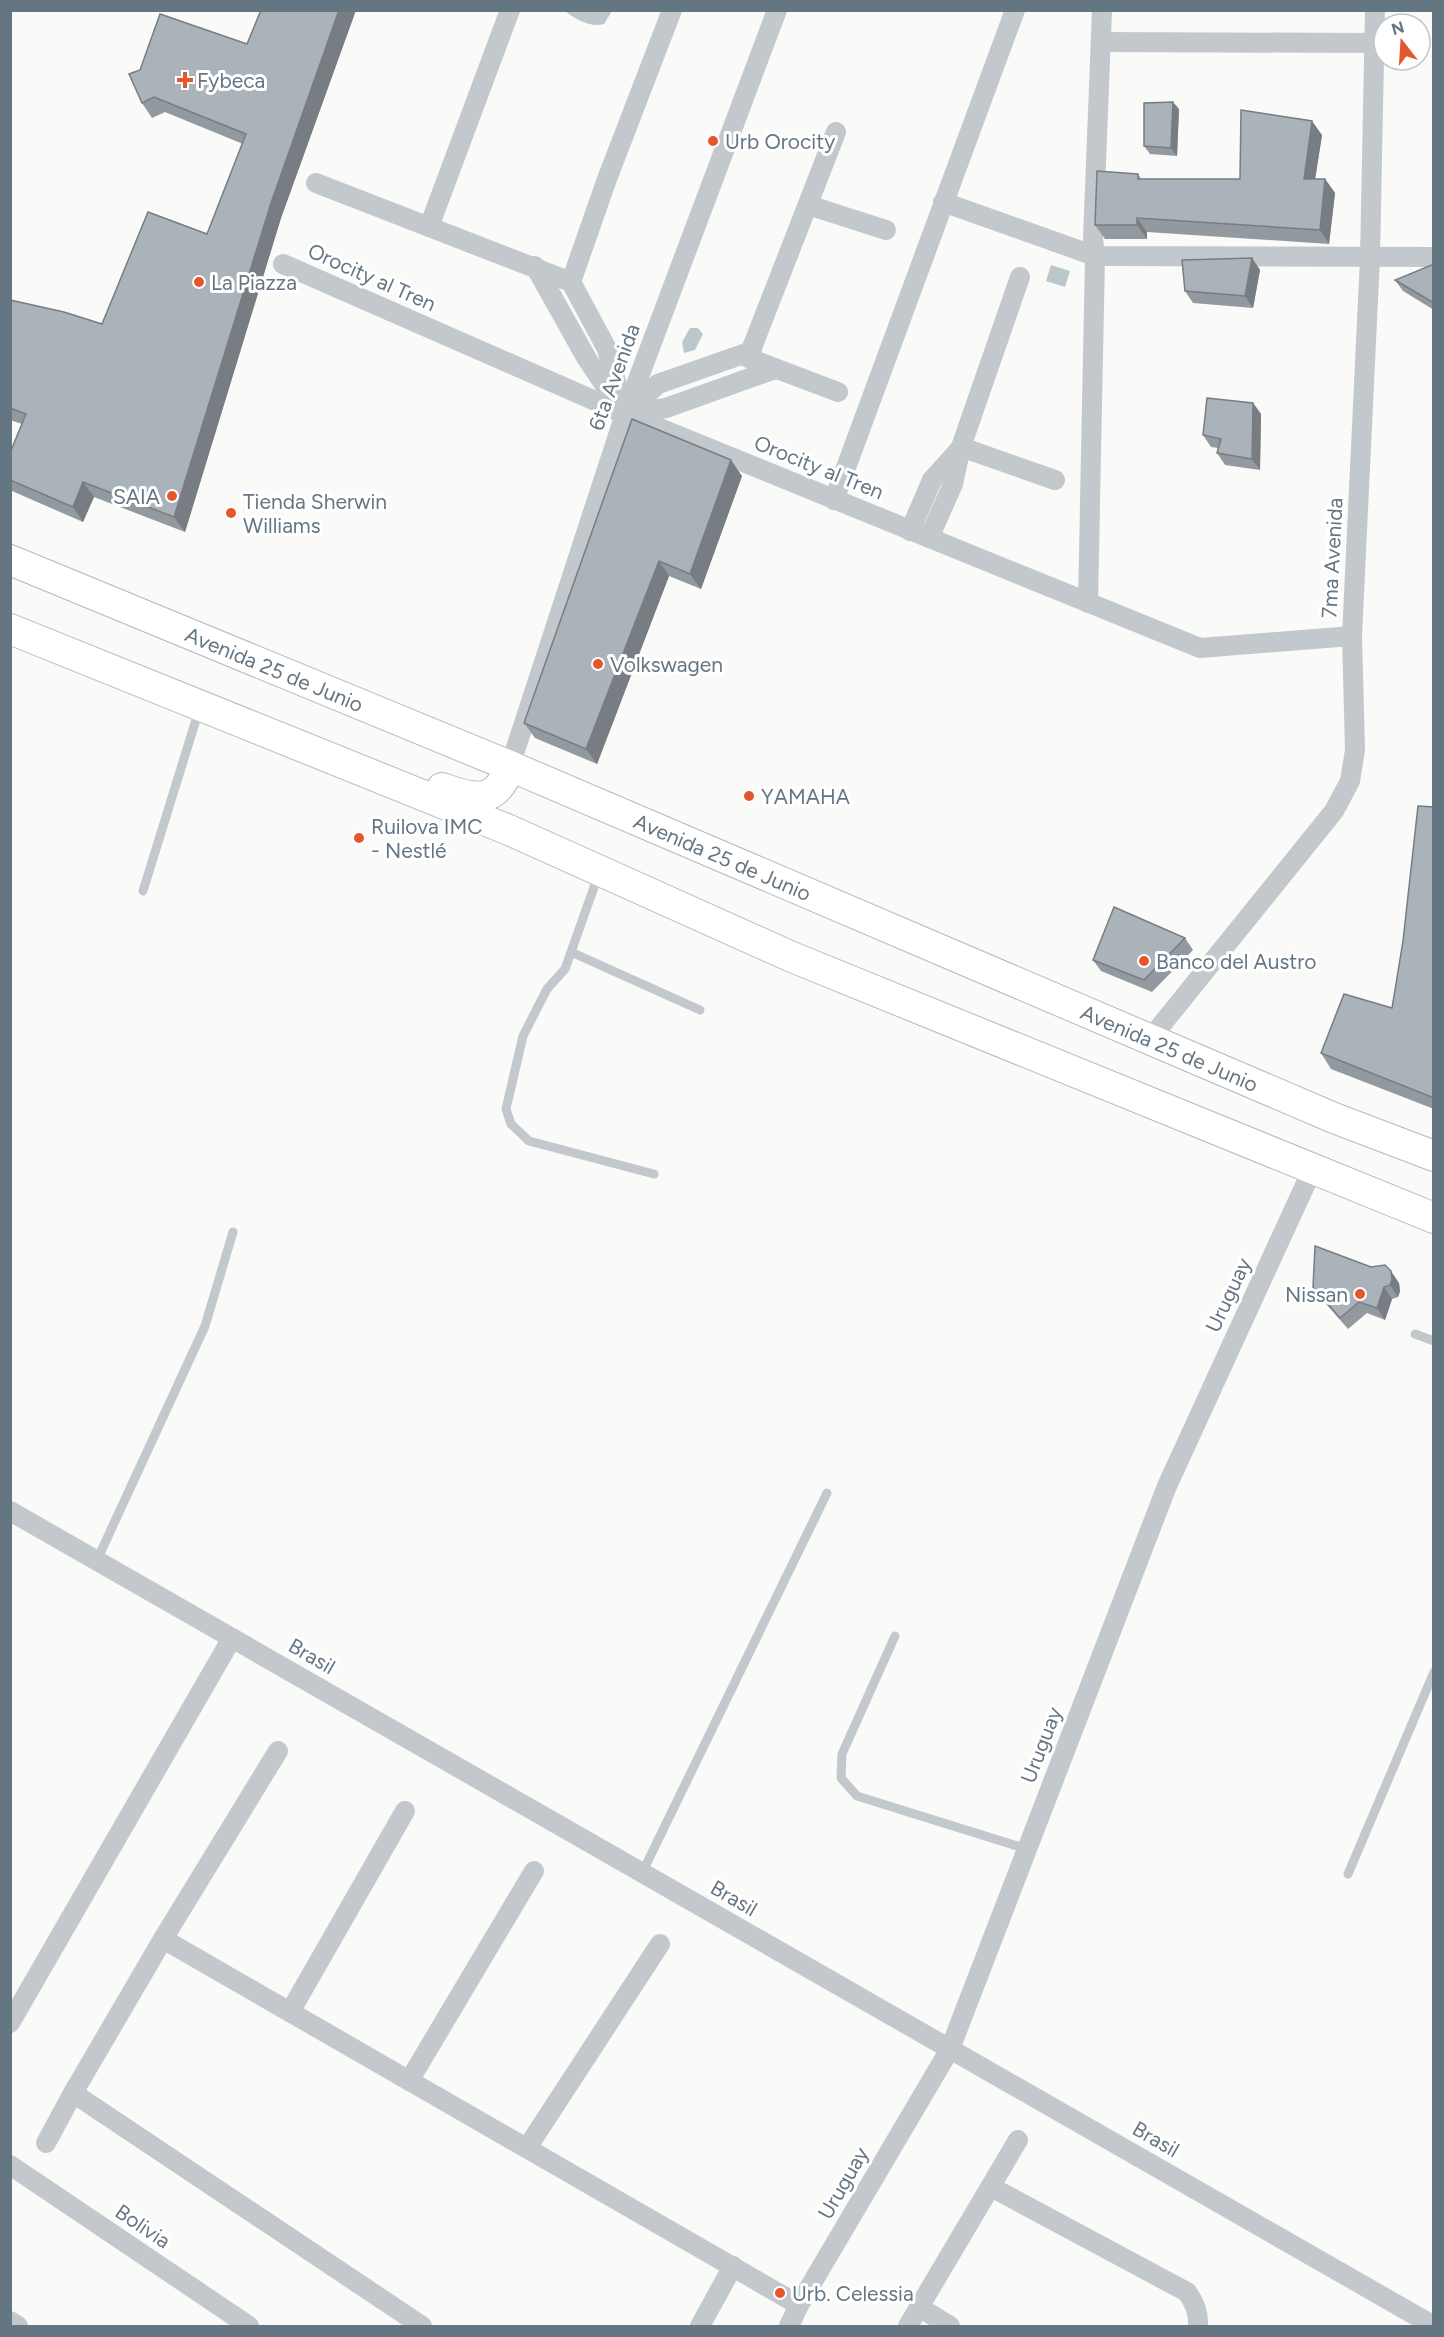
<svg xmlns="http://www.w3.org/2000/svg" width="1444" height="2337" font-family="Figtree,sans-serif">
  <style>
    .water { fill: #bbc7cb }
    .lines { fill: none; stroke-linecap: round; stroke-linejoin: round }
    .primary-casing { stroke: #b5babe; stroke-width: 32 }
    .lane { stroke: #c3c8cc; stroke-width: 9 }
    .street { stroke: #c3c8cc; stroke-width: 20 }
    .primary { stroke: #fff; stroke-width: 30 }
    .wall { fill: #929a9f }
    .shaded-wall { fill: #777d82 }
    .building { fill: #aab3b9; stroke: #777d82; stroke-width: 1.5 }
    .poi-dot { fill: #e4572e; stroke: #fff; stroke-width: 2 }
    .labels { text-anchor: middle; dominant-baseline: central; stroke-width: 6; stroke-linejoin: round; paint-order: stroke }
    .poi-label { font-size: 21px; fill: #657683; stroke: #fff; text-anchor: start }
    .street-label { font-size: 21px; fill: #657683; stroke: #fff }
  </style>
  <rect width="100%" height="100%" fill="#fafaf8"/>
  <g class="water">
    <path d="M565,11H612L604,24C591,28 575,19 565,11Z"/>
    <path d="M1051,265L1070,271L1065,287L1046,281Z"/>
    <path d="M690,328H698L703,334L695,350L684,353L682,342Z"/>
  </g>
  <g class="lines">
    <defs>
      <g id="primary">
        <path id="s1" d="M10,560L510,766L1334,1118L1434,1156"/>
        <path d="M10,629L509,830L792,957L1434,1218"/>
        <path d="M442,788C476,800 496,805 510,766"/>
      </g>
    </defs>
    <use href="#primary" class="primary-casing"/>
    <g class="lane">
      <path d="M598,876L565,969L547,989L523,1036L506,1109L511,1124L529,1141L654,1174"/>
      <path d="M143,891L199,710"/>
      <path d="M571,952L700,1010"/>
      <path d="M1415,1334L1434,1341"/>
      <path d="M97,1560L205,1326L233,1232"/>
      <path d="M895,1636L842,1754L841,1778L857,1796L1027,1849"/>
      <path d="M642,1873L827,1493"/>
      <path d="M1348,1874L1434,1672"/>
    </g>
    <g class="street">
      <path d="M1101,42L1374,43"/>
      <path d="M836,132L748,358L838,392"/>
      <path d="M316,183L571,282L607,349L625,414"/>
      <path d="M943,202L1095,256L1434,257"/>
      <path d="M808,205L886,230"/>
      <path d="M429,227L510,10"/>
      <path d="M283,264L625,414L1200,648L1352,636"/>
      <path d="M535,266L587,359L616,402"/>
      <path d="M571,282L607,179L672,10"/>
      <path d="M627,412L658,384L752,351"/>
      <path d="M627,414L666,408L775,369"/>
      <path d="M961,447L1055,480"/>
      <path d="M834,500L1015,10"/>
      <path d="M910,531L932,480L960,449"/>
      <path d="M929,538L953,484L961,447L1020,277"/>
      <path d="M1088,603L1095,256L1093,239L1102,10"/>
      <path d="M510,766L625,414L777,10"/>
      <path d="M1150,1039L1334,811L1350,781L1355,750L1352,636L1370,258L1375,10"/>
      <path d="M10,1511L1434,2326"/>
      <path d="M278,1751L163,1939L73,2093L422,2326"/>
      <path d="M163,1939L799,2305"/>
      <path d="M290,2012L405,1811"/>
      <path d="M10,2023L232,1638"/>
      <path d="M409,2081L534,1871"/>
      <path d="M46,2143L73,2093"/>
      <path d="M527,2148L660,1944"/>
      <path d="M10,2165L249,2326"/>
      <path d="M991,2187L1187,2292C1195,2303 1199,2313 1198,2326"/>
      <path d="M919,2307L950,2326"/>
      <path d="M10,2321L18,2326"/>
      <path d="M700,2326L733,2266"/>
      <path d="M789,2326L799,2305L950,2049L1167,1486L1313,1168"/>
      <path d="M908,2326L1018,2140"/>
    </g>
    <use href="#primary" class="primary"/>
  </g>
  <g class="wall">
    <path d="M261,10H356L281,218L185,532L94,497L83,522L12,491L10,488V453L22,424L10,420V300L102,324L207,234L243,144L165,112L152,118L142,103L247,44Z"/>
    <path d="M1179,109L1177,156L1150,154L1144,146Z"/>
    <path d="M1322,135L1315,179H1325L1335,193L1329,244L1147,232V239H1105L1095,225L1138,174L1141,179H1240Z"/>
    <path d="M1252,258L1260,270L1253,308L1193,303L1185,291Z"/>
    <path d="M1434,264V310L1403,291L1395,280Z"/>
    <path d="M1253,403L1261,414L1260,470L1225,465L1217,453L1218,448L1211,447L1203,435Z"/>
    <path d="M632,419L742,476L701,589L669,576L597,764L535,738L524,723Z"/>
    <path d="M1434,807V1109L1331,1069L1321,1053L1392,1008Z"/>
    <path d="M1185,938L1193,950L1152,992L1101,971L1093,960Z"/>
    <path d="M1399,1283L1400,1291L1398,1297L1392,1299L1385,1320L1367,1313L1348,1329L1321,1298L1313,1287Z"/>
  </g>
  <g class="shaded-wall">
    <path d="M339,10H356L281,218L185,532L174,517L271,203Z"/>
    <path d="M1173,102L1179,109L1177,156L1171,148Z"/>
    <path d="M1312,121L1322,135L1313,193L1304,179Z"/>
    <path d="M1325,179L1335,193L1329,244L1320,230Z"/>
    <path d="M1137,218L1147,232V239L1137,225Z"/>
    <path d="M1252,258L1260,270L1253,308L1245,296Z"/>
    <path d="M1253,403L1261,414L1260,470L1252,459Z"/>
    <path d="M731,460L742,476L701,589L690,574Z"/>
    <path d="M83,482L94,497L83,522L73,507Z"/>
    <path d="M659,561L669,576L597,764L586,749Z"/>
    <path d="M1391,1271L1399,1283L1400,1291L1398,1297L1390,1285Z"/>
    <path d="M1384,1287L1392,1299L1385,1320L1377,1308Z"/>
  </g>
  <g class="building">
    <path d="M261,10H339L271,203L174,517L83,482L73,507L10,480V453L26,414L10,408V300L64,312L102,324L148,212L207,234L246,134L154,97L142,103L129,74L140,70L160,14L247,44Z"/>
    <path d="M1173,102L1171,148L1144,146V103Z"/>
    <path d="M1241,110L1312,121L1304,179H1325L1320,230L1137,218V225H1095L1097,171L1138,174V179H1240Z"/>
    <path d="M1252,258L1245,296L1185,291L1182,260Z"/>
    <path d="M1434,264V303L1395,280Z"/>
    <path d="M1207,398L1253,403L1252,459L1217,453L1221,439L1203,435Z"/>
    <path d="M632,419L731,460L690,574L659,561L586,749L524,723Z"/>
    <path d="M1418,806L1434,807V1098L1321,1053L1344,994L1392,1008L1403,941Z"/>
    <path d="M1114,907L1185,938L1144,980L1093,960Z"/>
    <path d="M1315,1246L1371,1267L1385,1265L1391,1271L1392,1279L1390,1285L1384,1287L1377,1308L1359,1302L1340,1318L1313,1287Z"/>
  </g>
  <g class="poi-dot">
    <path d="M182 71h6v6h6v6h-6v6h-6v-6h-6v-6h6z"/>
    <circle cx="713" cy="141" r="6"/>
    <circle cx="199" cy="282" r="6"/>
    <circle cx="172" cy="496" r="6"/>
    <circle cx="231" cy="513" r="6"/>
    <circle cx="598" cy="664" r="6"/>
    <circle cx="749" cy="796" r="6"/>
    <circle cx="359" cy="838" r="6"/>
    <circle cx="1144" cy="961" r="6"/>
    <circle cx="1360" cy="1294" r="6"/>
    <circle cx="780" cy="2293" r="6"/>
  </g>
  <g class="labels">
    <g class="poi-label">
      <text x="197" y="80">Fybeca</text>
      <text x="725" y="141">Urb Orocity</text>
      <text x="211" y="282">La Piazza</text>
      <text x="160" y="496" text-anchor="end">SAIA</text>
      <text x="243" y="501">Tienda Sherwin<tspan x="243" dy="24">Williams</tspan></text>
      <text x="610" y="664">Volkswagen</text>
      <text x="761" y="796">YAMAHA</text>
      <text x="371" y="826">Ruilova IMC<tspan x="371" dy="24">- Nestlé</tspan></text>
      <text x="1156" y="961">Banco del Austro</text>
      <text x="1348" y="1294" text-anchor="end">Nissan</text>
      <text x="792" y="2293">Urb. Celessia</text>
    </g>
    <g class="street-label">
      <text transform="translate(372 277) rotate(24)">Orocity al Tren</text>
      <text transform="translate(614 377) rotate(-70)">6ta Avenida</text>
      <text transform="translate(819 467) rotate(22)">Orocity al Tren</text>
      <text transform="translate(1332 558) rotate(-87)">7ma Avenida</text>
      <text stroke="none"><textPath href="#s1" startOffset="286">Avenida 25 de Junio</textPath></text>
      <text stroke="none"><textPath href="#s1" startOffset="772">Avenida 25 de Junio</textPath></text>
      <text stroke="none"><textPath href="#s1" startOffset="1258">Avenida 25 de Junio</textPath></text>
      <text transform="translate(1228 1295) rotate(-65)">Uruguay</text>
      <text transform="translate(312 1656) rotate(30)">Brasil</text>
      <text transform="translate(1041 1745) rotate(-69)">Uruguay</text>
      <text transform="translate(734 1898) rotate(30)">Brasil</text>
      <text transform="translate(1156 2139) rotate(30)">Brasil</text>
      <text transform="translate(843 2183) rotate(-60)">Uruguay</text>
      <text transform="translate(143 2226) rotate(34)">Bolivia</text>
    </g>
  </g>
  <rect width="1444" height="2337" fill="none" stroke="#657683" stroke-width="24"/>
  <g transform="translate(1402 42) rotate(343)"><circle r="28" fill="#ffffff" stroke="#c1c8cd" stroke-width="1.5"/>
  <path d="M0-4.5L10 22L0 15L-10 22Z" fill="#e4572e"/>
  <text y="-9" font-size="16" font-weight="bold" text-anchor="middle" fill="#657683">N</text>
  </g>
</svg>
